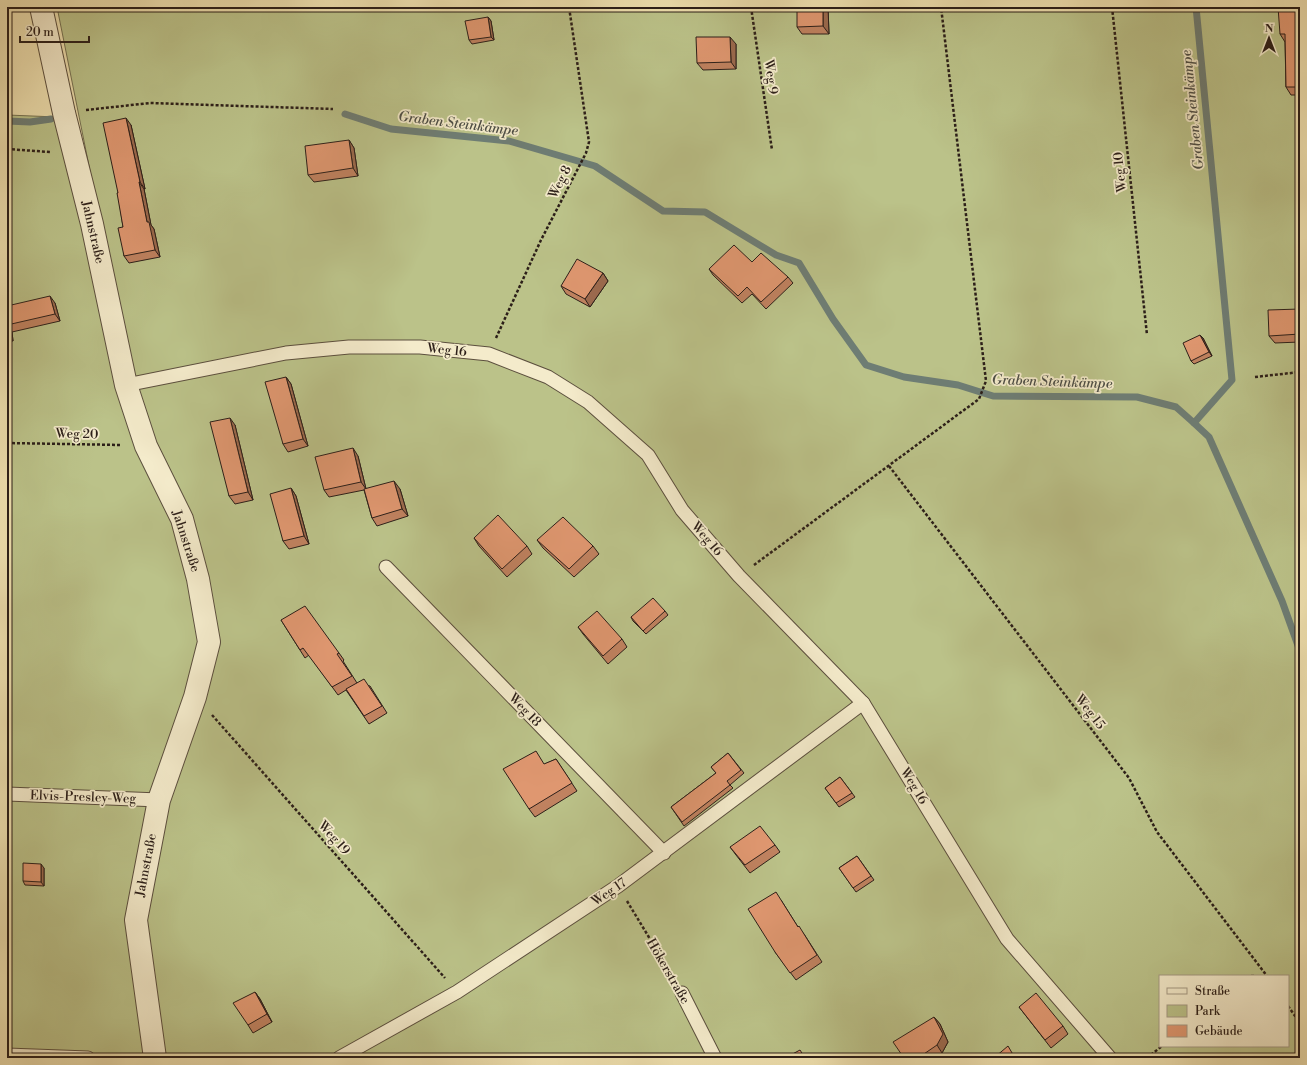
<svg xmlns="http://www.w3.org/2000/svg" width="1307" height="1065" font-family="'Libre Bodoni',serif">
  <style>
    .green { fill: #bbc289; stroke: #747051; fill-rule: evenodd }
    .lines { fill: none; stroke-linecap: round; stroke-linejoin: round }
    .stream { stroke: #6e7d74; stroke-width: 7 }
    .service-casing { stroke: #5c4f3e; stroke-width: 15 }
    .minor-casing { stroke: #5c4f3e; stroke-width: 24 }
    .path { stroke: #2c1f19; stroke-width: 2.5; stroke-dasharray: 3 2; stroke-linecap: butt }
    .service { stroke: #f4ebcb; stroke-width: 13 }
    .minor { stroke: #f4ebcb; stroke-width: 22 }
    .wall { fill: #c08260; stroke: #2c1f19 }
    .shaded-wall { fill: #9c6a4e; stroke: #2c1f19 }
    .building { fill: #df9770; stroke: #2c1f19 }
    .labels { text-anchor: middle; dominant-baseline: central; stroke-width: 3.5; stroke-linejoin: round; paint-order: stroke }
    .street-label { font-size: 13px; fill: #2c1f19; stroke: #f4ebcb }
    .water-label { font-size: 14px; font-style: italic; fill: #4d4e46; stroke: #f4ebcb }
  </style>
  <rect width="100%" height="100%" fill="#eee0af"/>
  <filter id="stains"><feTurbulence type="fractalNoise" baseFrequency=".005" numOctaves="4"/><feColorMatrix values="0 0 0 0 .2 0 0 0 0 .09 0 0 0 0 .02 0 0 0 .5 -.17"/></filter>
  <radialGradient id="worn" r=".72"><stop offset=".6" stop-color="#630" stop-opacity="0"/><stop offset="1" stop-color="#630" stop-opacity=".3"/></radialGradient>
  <path class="green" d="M57,7H1300V1058H7V115L57,117L112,280ZM1160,976H1288V1046H1160Z"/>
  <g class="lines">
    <g class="stream">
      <path d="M345,114L391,129L509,141L595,166L663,211L705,212L776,255L799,263L833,319L866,365L904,377L958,385L993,396L1137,397L1176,407L1194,423L1232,380L1196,7"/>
      <path d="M7,121L30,122L51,119"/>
      <path d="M1194,423L1209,437L1282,601L1300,651"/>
    </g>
    <defs>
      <g id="service">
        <path d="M126,385L286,353L349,347H420L489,354L548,377L588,402L648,455L682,510L739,576L863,703L1007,939L1110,1058"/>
        <path d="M386,567L664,853"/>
        <path d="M7,794L159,800"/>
        <path d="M682,993L715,1058"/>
        <path d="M7,1055L88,1058"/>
        <path d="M339,1058L457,992L618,886L863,703"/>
      </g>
      <path id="minor" d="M41,7L64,113L92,224L126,385L146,446L182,519L198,579L209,642L195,697L159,800L136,920L155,1058"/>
    </defs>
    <use href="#service" class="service-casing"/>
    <use href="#minor" class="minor-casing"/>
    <g class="path">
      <path d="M751,7L772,150"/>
      <path d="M1112,7L1147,335"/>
      <path d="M86,110L150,103L333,109"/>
      <path d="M7,149L50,152"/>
      <path d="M496,338L541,240L586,153L589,142L569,7"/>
      <path d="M1255,377L1300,372"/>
      <path d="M7,443L122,445"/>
      <path d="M889,466L1129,778L1157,832L1267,976"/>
      <path d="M754,565L979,399L986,381L941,7"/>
      <path d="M212,715L445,978"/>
      <path d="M627,901L673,977"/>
      <path d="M1251,976H1256"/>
      <path d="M1288,1006L1300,1023"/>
      <path d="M1147,1058L1162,1046"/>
    </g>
    <use href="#service" class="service"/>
    <use href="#minor" class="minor"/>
  </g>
  <g class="wall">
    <path d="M686,7H701L686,8Z"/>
    <path d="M828,7L829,34H802L797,27Z"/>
    <path d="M1300,7V95H1291L1286,87L1285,42L1280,34Z"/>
    <path d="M488,17L491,21L494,40L472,44L469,40Z"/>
    <path d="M736,44V69L703,70L697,63Z"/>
    <path d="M131,125L145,189H144L151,225L154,229L160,257L129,263L124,256L123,227L118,193Z"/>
    <path d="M349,140L354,148L358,176L314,182L308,175Z"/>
    <path d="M752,262L788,277L793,283L766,309L752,294L742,303L713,275L709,269Z"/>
    <path d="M603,273L608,281L590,307L566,294L561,286Z"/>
    <path d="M7,300L8,306L55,303L60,321L12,332L13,341L7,342Z"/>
    <path d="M1300,309V342L1275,343L1269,336Z"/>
    <path d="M1203,338L1212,356L1194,364L1191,361Z"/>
    <path d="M286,377L291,384L308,446L288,452L283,444Z"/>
    <path d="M235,425L253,500L235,504L229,496Z"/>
    <path d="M358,456L366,489H400L408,516L377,526L372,518L364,490L329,497L324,490Z"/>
    <path d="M291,488L296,496L309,544L289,549L283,541Z"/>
    <path d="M474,538L527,546L532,554L507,577L479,546Z"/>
    <path d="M537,540L593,546L599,554L574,577L543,548Z"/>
    <path d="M665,611L668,615L646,634L633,621L631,617Z"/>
    <path d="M281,620L339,653L344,660L343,661L357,683L370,686L387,713L369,724L346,690L338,695L309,655L305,658Z"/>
    <path d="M578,627L622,639L627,647L608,664L583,634Z"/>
    <path d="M728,753L744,773L730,785L733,788L684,826L671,807L716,773L711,767Z"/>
    <path d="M556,759L577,791L535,817L529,809L545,764Z"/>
    <path d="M840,777L855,797L839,807L825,788Z"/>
    <path d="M775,845L780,852L750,873L736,855L730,847Z"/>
    <path d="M857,856L874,880L856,892L839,868Z"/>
    <path d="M44,868V886L25,885L23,881Z"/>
    <path d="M781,900L798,927L804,934L822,962L796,980L775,952Z"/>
    <path d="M255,992L260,999L272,1022L253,1033L248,1025Z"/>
    <path d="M1019,1007L1063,1026L1068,1034L1051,1048Z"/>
    <path d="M934,1017L940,1024L948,1042L942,1053L935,1058H904Z"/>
  </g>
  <g class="shaded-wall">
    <path d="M823,7H828L829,34L823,26Z"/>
    <path d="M488,17L491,21L494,40L491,37Z"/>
    <path d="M730,37L736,44V69L731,62Z"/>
    <path d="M126,118L131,125L145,189L140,182Z"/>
    <path d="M349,140L354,148L358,176L353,168Z"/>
    <path d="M139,182L144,189L151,225L154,229L160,257L155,250L147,222Z"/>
    <path d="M603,273L608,281L590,307L585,299Z"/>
    <path d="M50,296L55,303L60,321L55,314Z"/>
    <path d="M7,325L12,332L13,341L8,334Z"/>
    <path d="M1200,335L1203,338L1212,356L1209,352Z"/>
    <path d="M286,377L291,384L308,446L303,439Z"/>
    <path d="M230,418L235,425L253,500L248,492Z"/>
    <path d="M353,448L358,456L366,489L361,482Z"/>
    <path d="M394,481L400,489L408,516L402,509Z"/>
    <path d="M291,488L296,496L309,544L304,536Z"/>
    <path d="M41,864L44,868V886L41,882Z"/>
    <path d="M255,992L260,999L272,1022L267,1014Z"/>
    <path d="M934,1017L940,1024L948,1042L942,1053L937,1045Z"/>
  </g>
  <g class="building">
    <path d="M797,7H823V26L797,27Z"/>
    <path d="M1278,7H1300V87H1286L1285,34H1280Z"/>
    <path d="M488,17L491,37L469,40L465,21Z"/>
    <path d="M696,37H730L731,62L697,63Z"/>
    <path d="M126,118L140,182H139L147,222H149L155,250L124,256L118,228L123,227L117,193H118L103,123Z"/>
    <path d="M349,140L353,168L308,175L305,146Z"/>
    <path d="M734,245L752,262L761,253L788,277L761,302L747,287L738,296L709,269Z"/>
    <path d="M577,259L603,273L585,299L561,286Z"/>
    <path d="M50,296L55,314L7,325V306Z"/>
    <path d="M1300,309V334L1269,336L1268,310Z"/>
    <path d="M1200,335L1209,352L1191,361L1183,343Z"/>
    <path d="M286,377L303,439L283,444L265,382Z"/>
    <path d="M230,418L248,492L229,496L210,422Z"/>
    <path d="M353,448L361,482L324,490L315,457Z"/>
    <path d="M394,481L402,509L372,518L364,489Z"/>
    <path d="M291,488L304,536L283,541L270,494Z"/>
    <path d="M498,515L527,546L502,569L474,538Z"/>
    <path d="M563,517L593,546L569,569L537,540Z"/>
    <path d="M653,598L665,611L643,631L631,617Z"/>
    <path d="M305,606L339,653L337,654L352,676L332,687L303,648L300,650L281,620Z"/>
    <path d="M597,611L622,639L603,656L578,627Z"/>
    <path d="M364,679L382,706L364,716L346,689Z"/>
    <path d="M536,751L544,764L556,759L572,783L529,809L503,769Z"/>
    <path d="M728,753L741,770L727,781L730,785L682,822L671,807L716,773L711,767Z"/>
    <path d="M840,777L852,793L836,803L825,788Z"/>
    <path d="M760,826L775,845L745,865L730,847Z"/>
    <path d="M857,856L871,876L853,888L839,868Z"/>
    <path d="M23,863L41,864V882L23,881Z"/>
    <path d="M776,892L798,927L799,926L817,955L790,973L775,952L748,909Z"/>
    <path d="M255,992L267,1014L248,1025L233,1003Z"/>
    <path d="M1036,993L1063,1026L1045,1040L1019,1007Z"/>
    <path d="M934,1017L943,1034L937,1045L918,1058H904L893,1042Z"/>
    <path d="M1008,1046L1015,1058H996L995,1057Z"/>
    <path d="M800,1050L805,1058H785Z"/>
  </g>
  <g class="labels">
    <g class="street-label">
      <text transform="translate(771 77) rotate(82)">Weg 9</text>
      <text transform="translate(1120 172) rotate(-96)">Weg 10</text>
      <text transform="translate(560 182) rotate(-63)">Weg 8</text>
      <text transform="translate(93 232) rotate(77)">Jahnstraße</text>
      <text transform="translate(447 350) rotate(6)">Weg 16</text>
      <text transform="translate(77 434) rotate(1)">Weg 20</text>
      <text transform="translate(707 539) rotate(49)">Weg 16</text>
      <text transform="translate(186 541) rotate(72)">Jahnstraße</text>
      <text transform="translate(525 710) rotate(46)">Weg 18</text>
      <text transform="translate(1090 712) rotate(52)">Weg 15</text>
      <text transform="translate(914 786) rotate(59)">Weg 16</text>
      <text transform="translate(83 797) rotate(2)">Elvis-Presley-Weg</text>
      <text transform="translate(334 838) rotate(48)">Weg 19</text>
      <text transform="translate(146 865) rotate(-79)">Jahnstraße</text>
      <text transform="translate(609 892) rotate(-34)">Weg 17</text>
      <text transform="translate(668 971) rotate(60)">Hökerstraße</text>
    </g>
    <g class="water-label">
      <text transform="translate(1193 110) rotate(-96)">Graben Steinkämpe</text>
      <text transform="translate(458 124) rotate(7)">Graben Steinkämpe</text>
      <text transform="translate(1052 382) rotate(2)">Graben Steinkämpe</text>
    </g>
  </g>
  <rect width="1307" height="1065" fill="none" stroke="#eee0af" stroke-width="24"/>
  <rect x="8" y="8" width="1291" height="1049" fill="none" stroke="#2c1f19" stroke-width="2"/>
  <rect x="12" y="12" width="1283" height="1041" fill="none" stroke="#2c1f19"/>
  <rect x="1159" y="975" width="130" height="72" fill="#f4ebcb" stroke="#a49984"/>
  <rect x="1167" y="988" width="20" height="6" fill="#f4ebcb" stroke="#a49984"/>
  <text x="1195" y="995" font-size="12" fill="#2c1f19">Straße</text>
  <rect x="1167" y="1005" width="20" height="12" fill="#bbc289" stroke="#a49984"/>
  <text x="1195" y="1015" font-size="12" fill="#2c1f19">Park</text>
  <rect x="1167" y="1025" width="20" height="12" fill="#df9770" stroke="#a49984"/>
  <text x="1195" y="1035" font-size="12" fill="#2c1f19">Gebäude</text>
  <g transform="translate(1269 38)" stroke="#f4ebcb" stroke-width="3" paint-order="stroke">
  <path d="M0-3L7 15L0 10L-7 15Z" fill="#2c1f19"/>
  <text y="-6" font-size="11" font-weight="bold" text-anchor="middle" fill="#2c1f19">N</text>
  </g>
  <path d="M20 36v6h69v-6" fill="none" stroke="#2c1f19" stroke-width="2"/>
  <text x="26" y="36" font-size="12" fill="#2c1f19" stroke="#f4ebcb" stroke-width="3" paint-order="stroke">20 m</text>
  <rect width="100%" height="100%" filter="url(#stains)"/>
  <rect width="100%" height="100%" fill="url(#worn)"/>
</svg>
